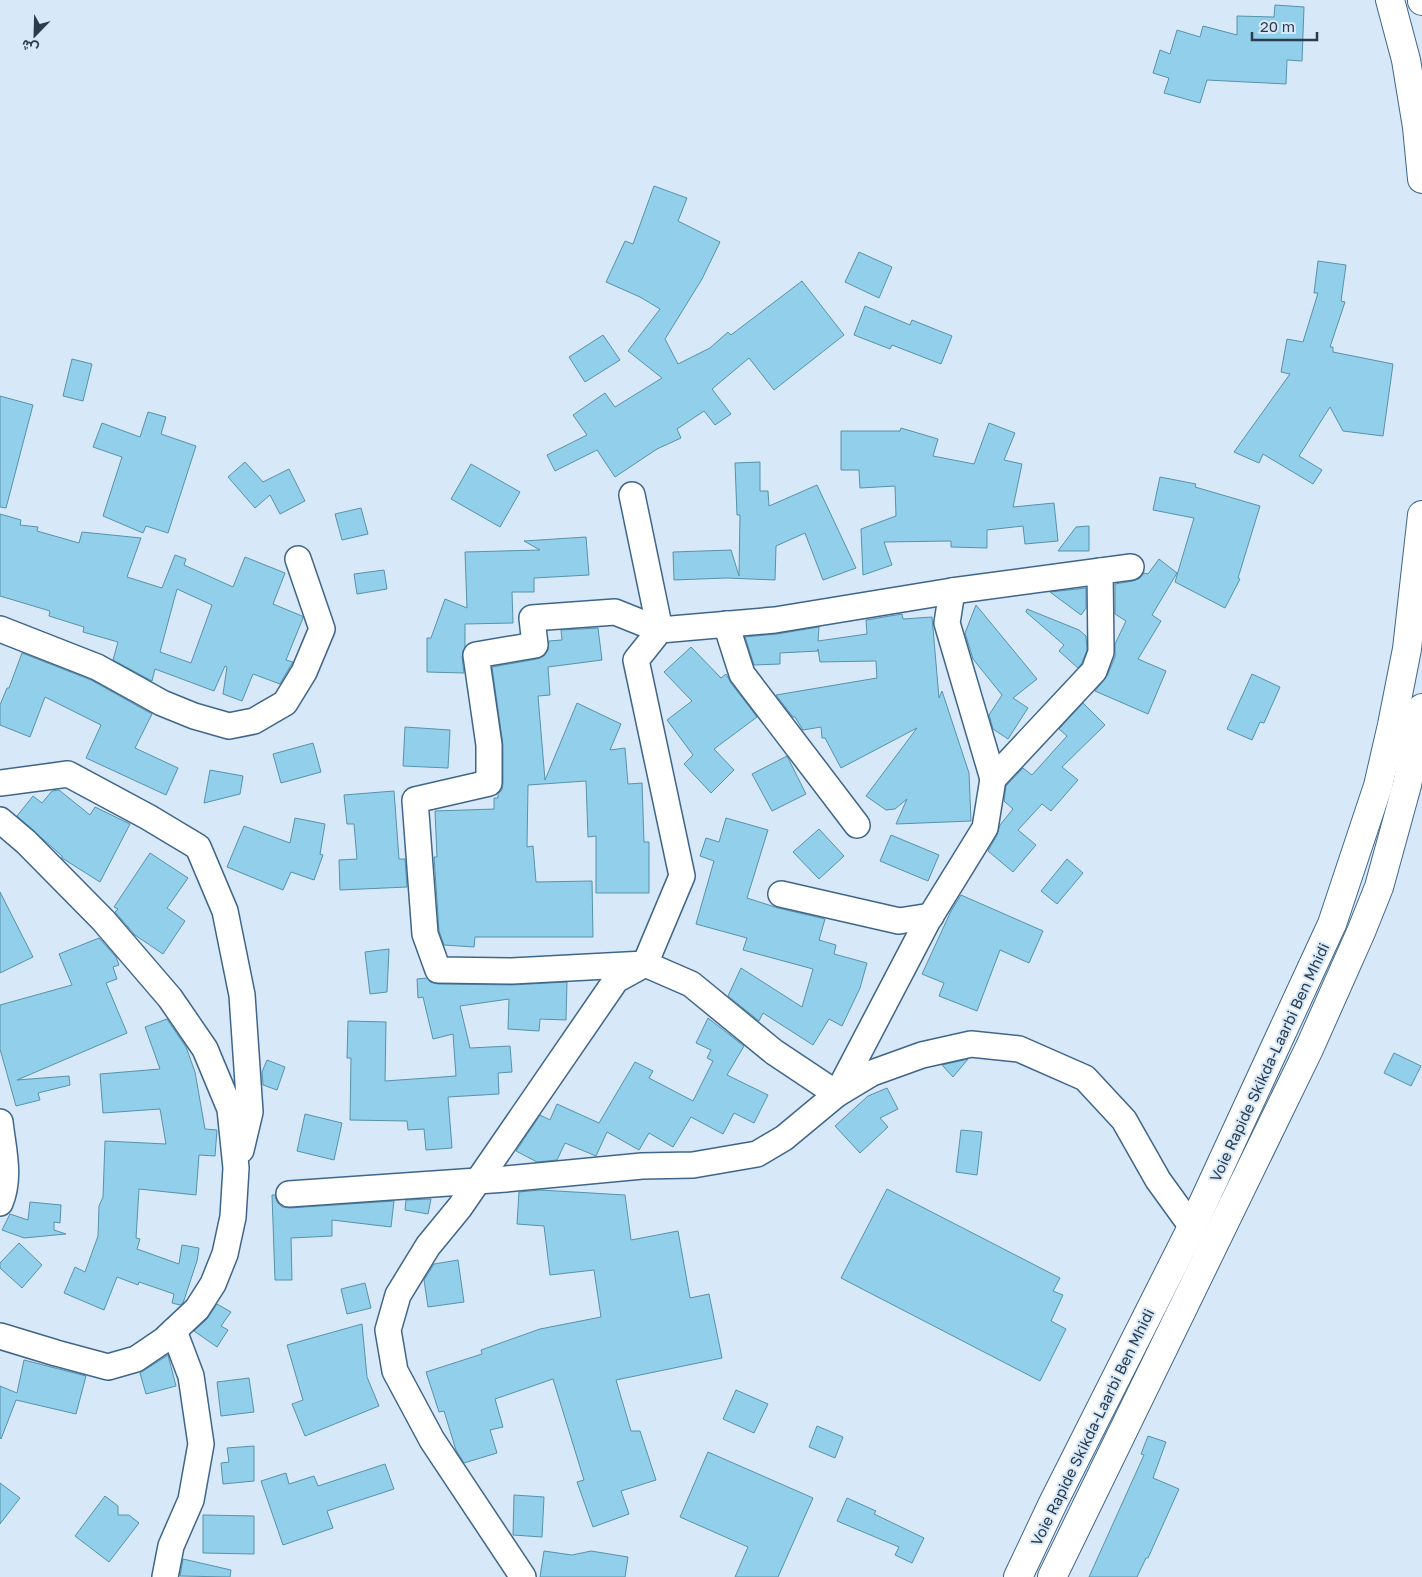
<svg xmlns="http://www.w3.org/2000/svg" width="1422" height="1577" font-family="'Golos Text',Vazirmatn,sans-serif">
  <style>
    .building { fill: #92cfea; stroke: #5792ab; fill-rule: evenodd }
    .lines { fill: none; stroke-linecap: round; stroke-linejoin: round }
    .street-casing { stroke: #3f668a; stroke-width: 28 }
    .highway-casing { stroke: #3f668a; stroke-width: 30 }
    .street { stroke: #fff; stroke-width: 25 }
    .highway { stroke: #fff; stroke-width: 28 }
    .labels { text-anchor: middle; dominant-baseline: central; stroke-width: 4; stroke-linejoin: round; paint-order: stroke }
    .street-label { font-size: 15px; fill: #2b3d4d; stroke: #d7e8f8 }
  </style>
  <rect width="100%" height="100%" fill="#d7e8f8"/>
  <g class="building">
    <path d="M1275,5L1304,7L1302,61L1287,60L1286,84L1207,80L1200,103L1164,93L1169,78L1153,73L1160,50L1170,54L1177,30L1200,37L1203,26L1237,35V16L1274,17Z"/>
    <path d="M654,186L687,198L678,221L720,242L702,279L665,339L678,364L710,348L728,332L731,335L802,281L844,335L774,390L749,358L712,389L731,414L715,425L704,411L677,429L681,438L657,449L615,477L597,450L555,471L547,455L587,435L573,415L605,393L615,407L662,378L628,351L660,309L640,297L606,282L625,241L633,244Z"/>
    <path d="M859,252L892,267L879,298L845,282Z"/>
    <path d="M1318,261L1346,265L1341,301L1345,302L1330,347H1333V352L1393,364L1383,436L1343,431L1330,407L1299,456L1322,470L1313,484L1263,454L1259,463L1234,452L1290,374L1281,372L1287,339L1303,342L1318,293H1314Z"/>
    <path d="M865,306L910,325L912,320L952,336L941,364L892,345L890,349L854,335Z"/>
    <path d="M603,335L620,360L585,382L569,357Z"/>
    <path d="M72,359L92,364L83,401L63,396Z"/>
    <path d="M0,396L33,405L6,508L0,507Z"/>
    <path d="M148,412L166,417L161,434L196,446L168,533L146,526L143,533L103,516L122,457L93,447L102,423L140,437Z"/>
    <path d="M989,423L1015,433L1004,460L1022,464L1013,507L1054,503L1058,541L1025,544L1023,526L987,530V548L951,547V541L884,542L892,565L863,575L861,529L896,516L895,486L860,488L859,470H841V431H900L901,428L938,439L933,456L974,464Z"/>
    <path d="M245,462L263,482L289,469L305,501L280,514L270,495L255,508L228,477Z"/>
    <path d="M760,462V491H768L769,506L817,485L856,568L823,580L805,533L776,546L775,580L727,578L674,580L673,552L731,550L739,576L740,515H737L735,463Z"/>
    <path d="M471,464L520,492L500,527L451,499Z"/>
    <path d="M1160,477L1196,484L1195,487L1260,506L1238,578L1240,579L1225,608L1175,582L1194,518L1153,510Z"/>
    <path d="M361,508L368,534L342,540L335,514Z"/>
    <path d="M0,514L21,520L20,525L38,527L37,531L79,543L82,532L141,538L127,577L162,588L175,555L186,559L184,565L233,587L245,557L285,573L273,604L302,616L303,618L286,660L293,662L291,665L280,684L253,674L242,701L223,694L227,667L225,666L214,691L155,669L152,681L113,660L118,642L83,632L84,627L49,616L50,611L0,596ZM177,589L212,605L191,663L160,652Z"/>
    <path d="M1089,526V551H1058L1076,527Z"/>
    <path d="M586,537L589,575L534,578V592H512L513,623L465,624V647L462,657L464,673L427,672V638H431L445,599L467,608L465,552L540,550L524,541Z"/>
    <path d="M1159,559L1177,573L1152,615L1161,621L1138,659L1166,671L1148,714L1095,691L1107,676L1115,657V644L1126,621L1115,614V584L1133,581L1140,578L1144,573L1148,574Z"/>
    <path d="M384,570L387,589L357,594L354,574Z"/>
    <path d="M1086,588V608L1081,615L1050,592Z"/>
    <path d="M976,605L1037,679L1013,698L1028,708L1008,739L993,729L989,715L1002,695L973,659L965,633Z"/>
    <path d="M1027,609L1079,630L1086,636L1087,650L1082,663L1078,668L1059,651L1064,645L1026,612Z"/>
    <path d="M902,614L903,619L932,617L939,698L942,691L969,773L971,821L896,824L907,799L895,809L886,810L866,796L917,728L841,768L825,738H822L821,727L803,730L795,717H793L776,695L877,678L876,661L820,662L818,649V651L780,653V664L754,665L745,637L777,634L819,627L818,641L867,634L866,620Z"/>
    <path d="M598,628L602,660L548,667L550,695L538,696L545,780L577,703L621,724L610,750L625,748L628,784L642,783L644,842H649V893H596V836L588,837L586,781L528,785L527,847L533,846L536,882L592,881L593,937H475L474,947L444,945L439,931L434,857H437L435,811L494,809V798H498V794L502,790L503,783V745L492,667L537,659L544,656L548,650L549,641L562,640L561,630Z"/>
    <path d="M691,647L721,678L726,674L731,683L757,717L714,749L734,770L711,793L684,764L693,755L667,720L692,701L664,672Z"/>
    <path d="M22,653L91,680L152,714L135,748L178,768L166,795L86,758L101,725L45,697L30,737L0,725V705L7,688H9Z"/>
    <path d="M1252,674L1280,687L1264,723L1260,722L1252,740L1227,729Z"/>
    <path d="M1083,703L1105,725L1062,767L1078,780L1051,811L1042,804L1018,830L1036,845L1013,872L988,851L997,835L1000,825L1013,809L1004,801L1006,786L1023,768L1032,775L1067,736L1059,729Z"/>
    <path d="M405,727L450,730L448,768L403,766Z"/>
    <path d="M313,743L321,772L281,783L273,754Z"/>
    <path d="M787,756L806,794L772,811L752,774Z"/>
    <path d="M210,770L243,776L240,794L204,803Z"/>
    <path d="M59,790L90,815L95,807L130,824L100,882L62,858V856L17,816L33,796L42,803L52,791Z"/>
    <path d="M394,791L399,859H405L407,887L340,890L339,860L357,859L354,824H347L344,795Z"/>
    <path d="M295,818L325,824L320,854L323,855L314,880L291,872L283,890L227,867L244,826L290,843Z"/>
    <path d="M726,818L768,830L747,898L778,908L825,919L819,940L836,945L834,954L867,963L860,988L842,1026L829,1019L813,1045L763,1013L759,1021L728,996L741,968L802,1007L813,969L743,950L747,938L696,924L714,861L700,856L706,838L719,842Z"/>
    <path d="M819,829L844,856L819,879L793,852Z"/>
    <path d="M891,835L939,855L928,881L880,861Z"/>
    <path d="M150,853L188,878L167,908L185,921L163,954L135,935L115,912L118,909L114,907Z"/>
    <path d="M1067,859L1083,873L1057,904L1041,891Z"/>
    <path d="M0,892L33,957L0,973Z"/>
    <path d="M961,895L1043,931L1029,963L1000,950L977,1011L939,996L944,983L922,974L951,911Z"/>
    <path d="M99,938L116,957L119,965L113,967L117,979L106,983L127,1033L17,1080L69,1076L70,1085L38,1093L40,1100L16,1106L0,1049V1005L72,985L59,954Z"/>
    <path d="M389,949L387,992L370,994L365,952Z"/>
    <path d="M427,978L430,982L438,984L512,985L567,982L566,1020L540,1019L539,1031L508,1029L509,999L460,1006L470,1048L510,1046L512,1072L498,1073L499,1094L448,1097L452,1148L426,1150L424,1129L408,1130L407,1121L350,1120L351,1058H347L348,1021L386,1022L385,1081L456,1076L453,1034L433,1039L423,997L418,998L417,979Z"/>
    <path d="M708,1018L744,1046L727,1075L768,1095L754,1123L734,1113L723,1134L691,1117L673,1147L649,1133L639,1150L607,1132L596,1156L565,1143L557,1160L537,1162L516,1151L540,1115L550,1120L557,1104L599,1123L635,1062L653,1071L649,1078L693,1101L713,1061L707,1058L711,1050L696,1043Z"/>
    <path d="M167,1019L186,1047L195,1072L205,1129L217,1130L215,1156L199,1155L196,1195L139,1189L136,1238L140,1239L137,1249L179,1264L182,1245L199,1248L197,1261L183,1303L180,1305L172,1303L174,1294L139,1282L138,1285L117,1277L104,1310L64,1293L75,1267L85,1272L98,1236L99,1206L103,1197L105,1141L166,1144L160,1109L103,1113L100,1074L160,1069L145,1027Z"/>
    <path d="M1394,1053L1421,1066L1411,1086L1384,1073Z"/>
    <path d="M968,1059L953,1077L942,1065Z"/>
    <path d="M267,1060L285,1067L277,1090L263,1085L262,1072Z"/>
    <path d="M887,1088L898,1109L880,1118L888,1127L860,1153L835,1126L868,1096Z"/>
    <path d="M305,1114L342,1123L334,1160L297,1151Z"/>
    <path d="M961,1130L982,1132L977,1175L956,1172Z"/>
    <path d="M887,1189L1060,1278L1053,1291L1063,1295L1051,1321L1066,1329L1040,1381L841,1278Z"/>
    <path d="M540,1190L625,1195L631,1240L678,1231L690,1298L709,1294L722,1358L616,1380L631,1431H640L656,1480L621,1491L629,1514L593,1527L577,1482L584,1480L553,1379L495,1399L503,1427L490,1430L497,1453L464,1463L456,1450L444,1411L439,1412L426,1372L482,1354L481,1350L540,1329L601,1317L594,1270L550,1275L544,1226L517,1224L519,1192Z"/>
    <path d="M272,1195H275L277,1202L282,1207L290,1208L394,1201L391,1227L332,1220V1236L291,1238L292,1280H275Z"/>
    <path d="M431,1199L428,1214L405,1210L406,1200Z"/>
    <path d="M30,1202L61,1205L60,1223L54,1222V1230L66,1234L24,1238L2,1230L10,1214L28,1220Z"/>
    <path d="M19,1243L42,1265L22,1288L0,1268V1263Z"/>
    <path d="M458,1260L464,1302L428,1307L424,1280L434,1264Z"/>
    <path d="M365,1283L371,1308L347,1314L341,1289Z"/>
    <path d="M217,1304L231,1312L221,1326L228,1330L217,1347L194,1331L207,1319Z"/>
    <path d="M362,1324L367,1377L379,1406L305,1436L292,1404L303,1400L287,1345Z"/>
    <path d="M168,1355L176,1386L146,1394L140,1373Z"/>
    <path d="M24,1360L86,1376L76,1414L16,1400L1,1439L0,1438V1386L17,1393Z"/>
    <path d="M249,1378L254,1412L221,1416L217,1382Z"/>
    <path d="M736,1390L768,1404L754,1433L723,1419Z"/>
    <path d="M817,1426L843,1437L835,1458L809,1447Z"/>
    <path d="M1148,1436L1166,1442L1153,1478L1179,1489L1148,1558H1146L1137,1577H1089L1144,1455L1141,1454Z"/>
    <path d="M254,1446V1481L223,1484L221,1463L229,1462L227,1448Z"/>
    <path d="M708,1452L813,1498L778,1577H735L748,1547L680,1517Z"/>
    <path d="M385,1464L394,1489L327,1511L333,1528L283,1545L261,1481L286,1473L289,1484L314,1476L318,1486Z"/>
    <path d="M0,1483L20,1498L0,1524Z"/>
    <path d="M514,1495L544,1497L542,1537L513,1535Z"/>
    <path d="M105,1496L118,1506V1515H129L139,1523L109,1562L75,1536Z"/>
    <path d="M847,1498L876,1511L874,1514L924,1538L912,1563L895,1555L899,1547L837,1521Z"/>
    <path d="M203,1515L254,1516V1554L203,1553Z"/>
    <path d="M544,1551L572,1555L591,1551L628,1557L625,1577H540Z"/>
    <path d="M183,1559L231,1570L230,1577L180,1576Z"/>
  </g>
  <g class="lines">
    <defs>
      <g id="street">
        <path d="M632,495L660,630"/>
        <path d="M952,591L947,623L993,779"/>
        <path d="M726,624L742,674L857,825"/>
        <path d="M0,629L97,667L162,703L194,716L229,726L254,721L285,703L304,672L322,629L298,559"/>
        <path d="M660,630L615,612L532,618L535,645L476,655L489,745V783L415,800L425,934L438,970L512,971L645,964L682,876L636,660L660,630L775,620L952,591L1131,567"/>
        <path d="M0,783L68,774L148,817L198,847L225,911L242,995L250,1112L241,1150"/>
        <path d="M0,820L26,842L103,920L170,998L205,1049L230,1109L236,1168L233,1217L225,1254L213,1284L197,1309L164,1340L136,1359L108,1367L56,1353L0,1336"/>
        <path d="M781,894L899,921L931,916"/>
        <path d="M0,1122C3,1149 11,1177 0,1203"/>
        <path d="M289,1194L506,1179L642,1166L693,1165L757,1154L784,1138L837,1094L872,1073L922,1055L971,1044L1019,1049L1085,1078L1124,1120L1158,1180L1192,1227"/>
        <path d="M165,1577L171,1546L191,1500L201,1444L191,1376L174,1331"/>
        <path d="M523,1577L432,1440L395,1371L388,1330L398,1295L428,1246L460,1207L616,980L645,964L691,984L774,1052L837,1094L927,922L985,828L993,779L1094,671L1101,652L1100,571"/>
      </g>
      <g id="highway">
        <path d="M1390,0L1406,60L1417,127L1422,179"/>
        <path d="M1422,0V1"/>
        <path d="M1018,1577L1053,1503L1192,1227L1332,924L1378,786L1392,725L1407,649L1422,515"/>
        <path d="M1052,1577L1309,1049L1361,932L1379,887L1407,785L1422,708"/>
      </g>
    </defs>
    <use href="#street" class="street-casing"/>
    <use href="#highway" class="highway-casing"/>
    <use href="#street" class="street"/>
    <use href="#highway" class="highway"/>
  </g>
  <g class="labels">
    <g class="street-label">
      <text transform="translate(1269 1062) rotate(-65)">Voie Rapide Skikda-Laarbi Ben Mhidi</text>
      <text transform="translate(1092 1427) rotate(-64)">Voie Rapide Skikda-Laarbi Ben Mhidi</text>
    </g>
  </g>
  <g transform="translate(35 35) rotate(203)" stroke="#d7e8f8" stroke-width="4" paint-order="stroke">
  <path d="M0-4L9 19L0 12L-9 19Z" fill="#2b3d4d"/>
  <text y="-8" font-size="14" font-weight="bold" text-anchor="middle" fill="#2b3d4d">ش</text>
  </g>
  <path d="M1252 32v8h65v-8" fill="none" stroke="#2b3d4d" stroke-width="2.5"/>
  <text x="1260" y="32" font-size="15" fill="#2b3d4d" stroke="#d7e8f8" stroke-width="4" paint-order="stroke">20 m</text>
</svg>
